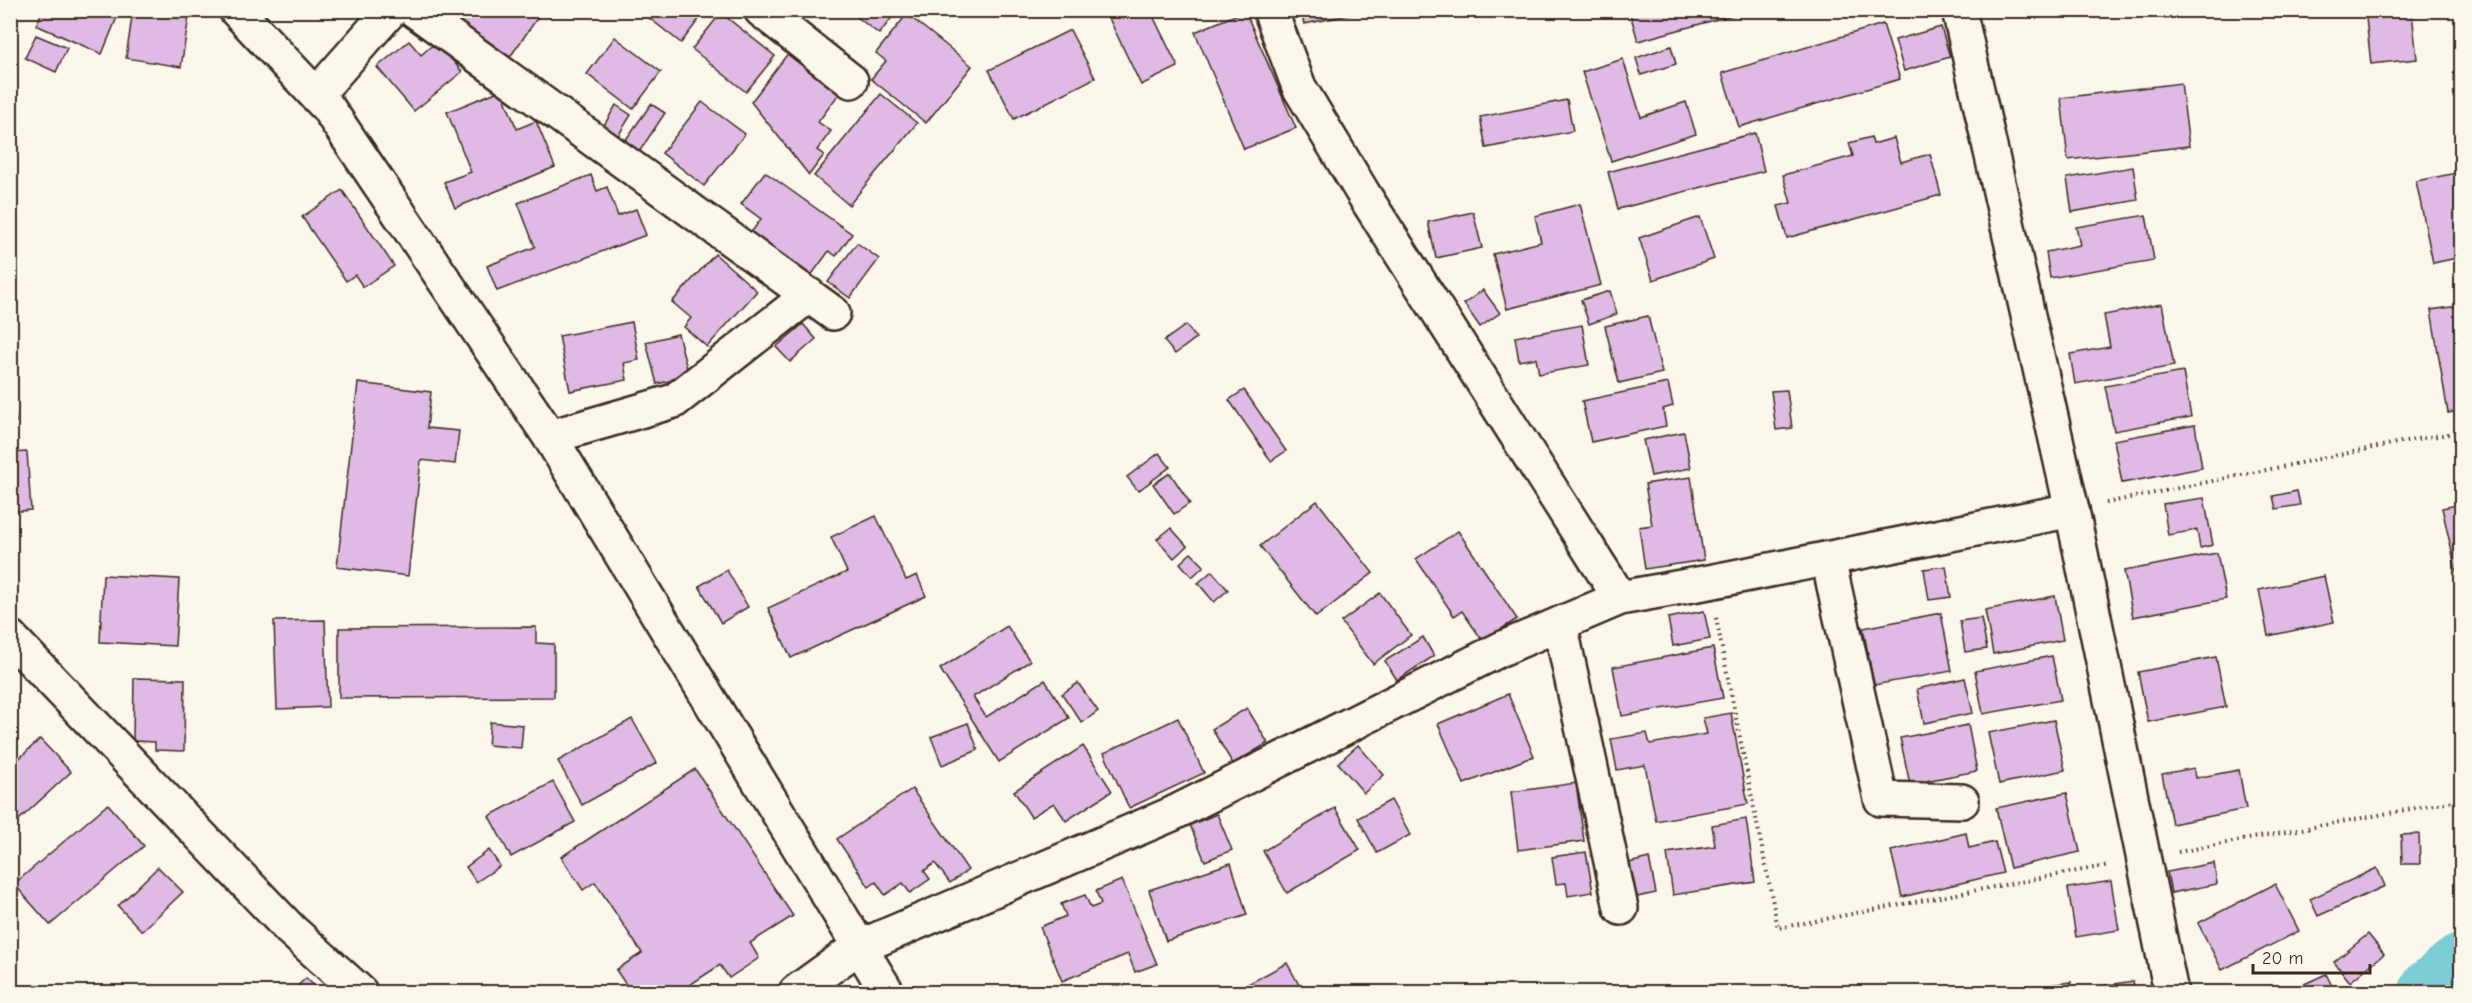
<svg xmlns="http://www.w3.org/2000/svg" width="2472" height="1003" font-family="'Comic Neue',sans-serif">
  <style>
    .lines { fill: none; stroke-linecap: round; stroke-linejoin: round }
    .river { stroke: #7bccd4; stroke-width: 70 }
    .building { fill: #dfbae4; stroke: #3b2a1e; stroke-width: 1.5 }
    .minor-casing { stroke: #3b2a1e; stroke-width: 38 }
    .path { stroke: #3b2a1e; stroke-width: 4; stroke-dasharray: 1.5 4.5; stroke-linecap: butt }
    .minor { stroke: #fbf7ec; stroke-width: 33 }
  </style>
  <rect width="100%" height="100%" fill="#fbf7ec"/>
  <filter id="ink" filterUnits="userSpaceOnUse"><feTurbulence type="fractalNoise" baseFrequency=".0167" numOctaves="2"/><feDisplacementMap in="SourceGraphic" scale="12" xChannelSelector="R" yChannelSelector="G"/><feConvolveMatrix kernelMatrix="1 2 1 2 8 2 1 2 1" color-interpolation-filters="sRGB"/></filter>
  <g filter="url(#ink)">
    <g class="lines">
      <path class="river" d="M2434,992L2462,969"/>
    </g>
    <g class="building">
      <path d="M43,10H120L102,54L36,25Z"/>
      <path d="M133,10H190L181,67L126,58Z"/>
      <path d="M444,10H543L510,57Z"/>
      <path d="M639,10H706L681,43Z"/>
      <path d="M848,10H898L879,34Z"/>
      <path d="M1105,10H1150L1178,67L1141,85Z"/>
      <path d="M1301,10H1369V11L1304,24Z"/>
      <path d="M1629,10H1751L1638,41Z"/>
      <path d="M2016,10H2080L2016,14Z"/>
      <path d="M1245,11L1296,128L1244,149L1195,32Z"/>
      <path d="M721,13L775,56L746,92L692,49Z"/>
      <path d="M2412,13L2417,59L2371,64L2366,18Z"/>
      <path d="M907,14L972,66L926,123L871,79L886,61L876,53Z"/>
      <path d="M1883,24L1900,79L1739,127L1722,73Z"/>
      <path d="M1941,27L1950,57L1904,71L1895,40Z"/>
      <path d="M1070,30L1095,78L1014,119L989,70Z"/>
      <path d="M36,35L67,48L56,72L25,58Z"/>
      <path d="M615,37L661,72L633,109L587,74Z"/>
      <path d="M409,41L421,55L437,41L462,72L414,111L377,67Z"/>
      <path d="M1671,46L1676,64L1641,75L1636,58Z"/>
      <path d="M789,52L841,91L818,122L831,131L817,150L824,155L809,175L751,102Z"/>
      <path d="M1623,59L1641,117L1686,102L1696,134L1611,161L1582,72Z"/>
      <path d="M2181,83L2189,146L2068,160L2061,98Z"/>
      <path d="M501,90L517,129L536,121L555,167L455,208L444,182L471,172L447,112Z"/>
      <path d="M881,94L917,123L849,205L814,176Z"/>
      <path d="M1567,100L1573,131L1486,148L1480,117Z"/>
      <path d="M702,102L745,134L704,186L662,153Z"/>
      <path d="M651,104L665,113L637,155L622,145Z"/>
      <path d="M616,105L631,115L618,136L603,127Z"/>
      <path d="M1755,133L1764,171L1618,209L1608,172Z"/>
      <path d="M1871,137L1873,144L1894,138L1901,162L1930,154L1941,195L1787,238L1778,206L1791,203L1783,175L1853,156L1849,143Z"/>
      <path d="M2133,167L2138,200L2072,212L2067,178Z"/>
      <path d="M765,172L852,234L836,256L829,251L810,277L750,234L761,219L741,204Z"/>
      <path d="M2462,172V257L2433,263L2416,181Z"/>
      <path d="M591,175L597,191L607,187L618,216L636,209L646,235L497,291L487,266L535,247L518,203Z"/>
      <path d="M342,190L394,266L363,287L355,275L346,281L302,217Z"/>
      <path d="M1580,204L1601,285L1507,309L1493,254L1541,242L1535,216Z"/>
      <path d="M1473,212L1482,248L1436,258L1428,222Z"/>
      <path d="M2146,215L2154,260L2050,278L2046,252L2080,245L2076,227Z"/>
      <path d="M1700,217L1714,259L1653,280L1639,238Z"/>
      <path d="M857,243L879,259L850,298L828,282Z"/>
      <path d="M715,254L757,291L707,347L684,327L691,318L672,302Z"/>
      <path d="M1483,290L1500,313L1480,327L1464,304Z"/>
      <path d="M1610,291L1617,314L1589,324L1581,300Z"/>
      <path d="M2162,304L2174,366L2075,384L2070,354L2110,347L2104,315Z"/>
      <path d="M2458,306L2462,328V410L2448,413L2431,310Z"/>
      <path d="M1648,316L1662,373L1619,383L1605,326Z"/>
      <path d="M632,322L639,360L624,363L627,380L570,391L559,336Z"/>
      <path d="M803,324L816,339L790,362L776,347Z"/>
      <path d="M1186,325L1196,338L1175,354L1164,341Z"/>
      <path d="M1582,325L1589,365L1539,374L1536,358L1519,361L1515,337Z"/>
      <path d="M678,334L689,376L657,384L646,342Z"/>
      <path d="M2183,372L2191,417L2114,431L2105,386Z"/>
      <path d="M10,381L16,422L10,423Z"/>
      <path d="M358,383L431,392L427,428L459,431L455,464L421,460L408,576L337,567Z"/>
      <path d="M1668,383L1673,406L1663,409L1666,426L1591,442L1582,401Z"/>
      <path d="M1244,390L1286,451L1271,461L1229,400Z"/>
      <path d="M1787,390L1792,428L1776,430L1771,391Z"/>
      <path d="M2195,425L2202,468L2122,483L2114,440Z"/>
      <path d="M1684,432L1691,468L1651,476L1643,440Z"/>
      <path d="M27,452L31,510L10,512V453Z"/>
      <path d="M1159,453L1170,467L1138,491L1127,477Z"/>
      <path d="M1170,473L1190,503L1174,514L1153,484Z"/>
      <path d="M1691,477L1704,560L1645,569L1639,527L1652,525L1645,484Z"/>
      <path d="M2297,491L2300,505L2276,509L2273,496Z"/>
      <path d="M2204,498L2213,545L2200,548L2197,530L2168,535L2163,504Z"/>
      <path d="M1317,501L1373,573L1316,617L1260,546Z"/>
      <path d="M2462,504V596L2442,508Z"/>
      <path d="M876,516L906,580L917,575L926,596L791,658L768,608L847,572L831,537Z"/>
      <path d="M1171,528L1187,546L1174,558L1157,539Z"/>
      <path d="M1458,531L1517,619L1483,641L1462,611L1454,616L1416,559Z"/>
      <path d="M1191,553L1204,566L1192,577L1180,563Z"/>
      <path d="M2217,553L2226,599L2133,617L2124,571Z"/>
      <path d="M1946,566L1951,597L1929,600L1924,569Z"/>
      <path d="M727,570L748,607L721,623L699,586Z"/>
      <path d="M1212,571L1228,590L1214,602L1198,583Z"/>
      <path d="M103,575L179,579L175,646L100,642Z"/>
      <path d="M2324,576L2334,622L2268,636L2259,590Z"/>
      <path d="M1380,593L1411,635L1373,664L1341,622Z"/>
      <path d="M2055,596L2063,640L1993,654L1985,610Z"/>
      <path d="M1704,611L1710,639L1673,646L1668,618Z"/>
      <path d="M1941,613L1952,671L1874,685L1863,628Z"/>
      <path d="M1981,618L1987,649L1965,652L1960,621Z"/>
      <path d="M325,620L328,707L277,709L274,621Z"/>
      <path d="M1007,626L1030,661L973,697L986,717L1045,680L1069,718L999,762L940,669Z"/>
      <path d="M536,627V643L554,644V697L339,698V628Z"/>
      <path d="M1423,637L1434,656L1397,680L1385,661Z"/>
      <path d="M1713,648L1723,698L1622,716L1613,667Z"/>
      <path d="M2052,656L2061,700L1983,714L1975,671Z"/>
      <path d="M2216,657L2226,707L2148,722L2138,672Z"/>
      <path d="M134,678L185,679L184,751L155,750V742L133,741Z"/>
      <path d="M1965,678L1973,713L1924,723L1917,689Z"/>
      <path d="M1078,683L1098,711L1082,723L1062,694Z"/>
      <path d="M1508,694L1534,756L1464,784L1438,724Z"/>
      <path d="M1247,708L1268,743L1233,764L1212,729Z"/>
      <path d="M1731,713L1748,804L1656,821L1645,765L1617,770L1611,739L1647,733L1650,744L1707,734L1703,718Z"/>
      <path d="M1178,718L1204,773L1129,808L1104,753Z"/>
      <path d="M10,719L17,725L10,731Z"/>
      <path d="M632,719L657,763L582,805L558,761Z"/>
      <path d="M2054,720L2065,770L1999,784L1988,733Z"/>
      <path d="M490,722L523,725L521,748L488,745Z"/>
      <path d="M968,723L978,750L942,765L931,737Z"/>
      <path d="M1968,725L1977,771L1910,784L1900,738Z"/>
      <path d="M40,739L71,772L10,828V767Z"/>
      <path d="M1358,745L1384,775L1364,793L1338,763Z"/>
      <path d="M1083,746L1112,791L1066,821L1054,803L1031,817L1014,791Z"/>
      <path d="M2194,768L2196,778L2239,770L2246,809L2172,824L2162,774Z"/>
      <path d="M695,769L793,916L750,943L759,958L729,978L720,965L679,992H631L616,970L642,953L595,882L583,890L561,857Z"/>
      <path d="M553,782L575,822L511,857L489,816Z"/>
      <path d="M1576,783L1584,841L1518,850L1511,792Z"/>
      <path d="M912,789L968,870L950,883L935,863L924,871L930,879L910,893L903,883L885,895L876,882L869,887L837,839Z"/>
      <path d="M2067,793L2080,852L2010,868L1996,808Z"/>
      <path d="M1391,800L1410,835L1377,853L1358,818Z"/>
      <path d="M108,804L144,846L50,925L14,884Z"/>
      <path d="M1335,808L1360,850L1287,893L1263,851Z"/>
      <path d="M1217,814L1232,850L1205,861L1190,825Z"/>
      <path d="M1746,819L1755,882L1673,895L1667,853L1715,846L1712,825Z"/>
      <path d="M1966,833L1969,848L1995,842L2003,873L1902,897L1891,851Z"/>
      <path d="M2419,834L2420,864H2402L2401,835Z"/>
      <path d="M489,850L500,866L476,882L466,867Z"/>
      <path d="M1586,852L1593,892L1568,896L1566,883L1556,884L1552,857Z"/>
      <path d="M1649,858L1656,893L1637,897L1629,863Z"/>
      <path d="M1231,863L1247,915L1166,941L1149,890Z"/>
      <path d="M2214,863L2217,884L2171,893L2167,872Z"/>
      <path d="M158,867L183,892L142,931L118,906Z"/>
      <path d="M2377,868L2385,886L2318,916L2310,899Z"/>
      <path d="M1122,880L1157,964L1135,972L1128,954L1062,981L1040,927L1066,916L1061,904L1085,895L1091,908L1101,904L1096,891Z"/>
      <path d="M2111,881L2119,930L2076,937L2068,888Z"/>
      <path d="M2275,884L2299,931L2222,970L2198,923Z"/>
      <path d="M2368,934L2384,954L2350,982L2334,962Z"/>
      <path d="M1287,963L1303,992H1236L1235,991Z"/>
      <path d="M2326,974L2335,992H2287Z"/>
      <path d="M306,978L321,992H291Z"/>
      <path d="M2133,981L2135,992H2043L2041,986L2071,982L2069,991Z"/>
    </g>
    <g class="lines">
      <defs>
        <g id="minor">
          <path d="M236,10L328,108L550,437L887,992"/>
          <path d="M414,10L833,313"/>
          <path d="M761,10L851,81"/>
          <path d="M1270,10L1299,87L1364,195L1620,598"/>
          <path d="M1959,10L2072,510L2171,992"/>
          <path d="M316,95L391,10"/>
          <path d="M550,437L674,401L809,295"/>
          <path d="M1828,559L1881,799L1962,801"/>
          <path d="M1560,624L1621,908"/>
          <path d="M10,637L290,929L360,992"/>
          <path d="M796,992L857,948L1172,814L1501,649L1620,598L1709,582L2072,510"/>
        </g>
      </defs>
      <use href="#minor" class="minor-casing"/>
      <g class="path">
        <path d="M2106,503L2411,440L2462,432"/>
        <path d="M1716,618L1778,928L2109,865"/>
        <path d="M2178,852L2454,801L2462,797"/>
      </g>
      <use href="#minor" class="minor"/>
    </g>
  </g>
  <rect width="2472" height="1003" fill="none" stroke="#fbf7ec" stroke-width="36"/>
  <rect x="18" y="18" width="2436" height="967" fill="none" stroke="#3b2a1e" stroke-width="2" filter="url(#ink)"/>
  <path d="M2253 964v9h117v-9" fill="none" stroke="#3b2a1e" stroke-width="3"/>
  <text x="2262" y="964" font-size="18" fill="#3b2a1e" stroke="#fbf7ec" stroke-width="4.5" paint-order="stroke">20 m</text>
</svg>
